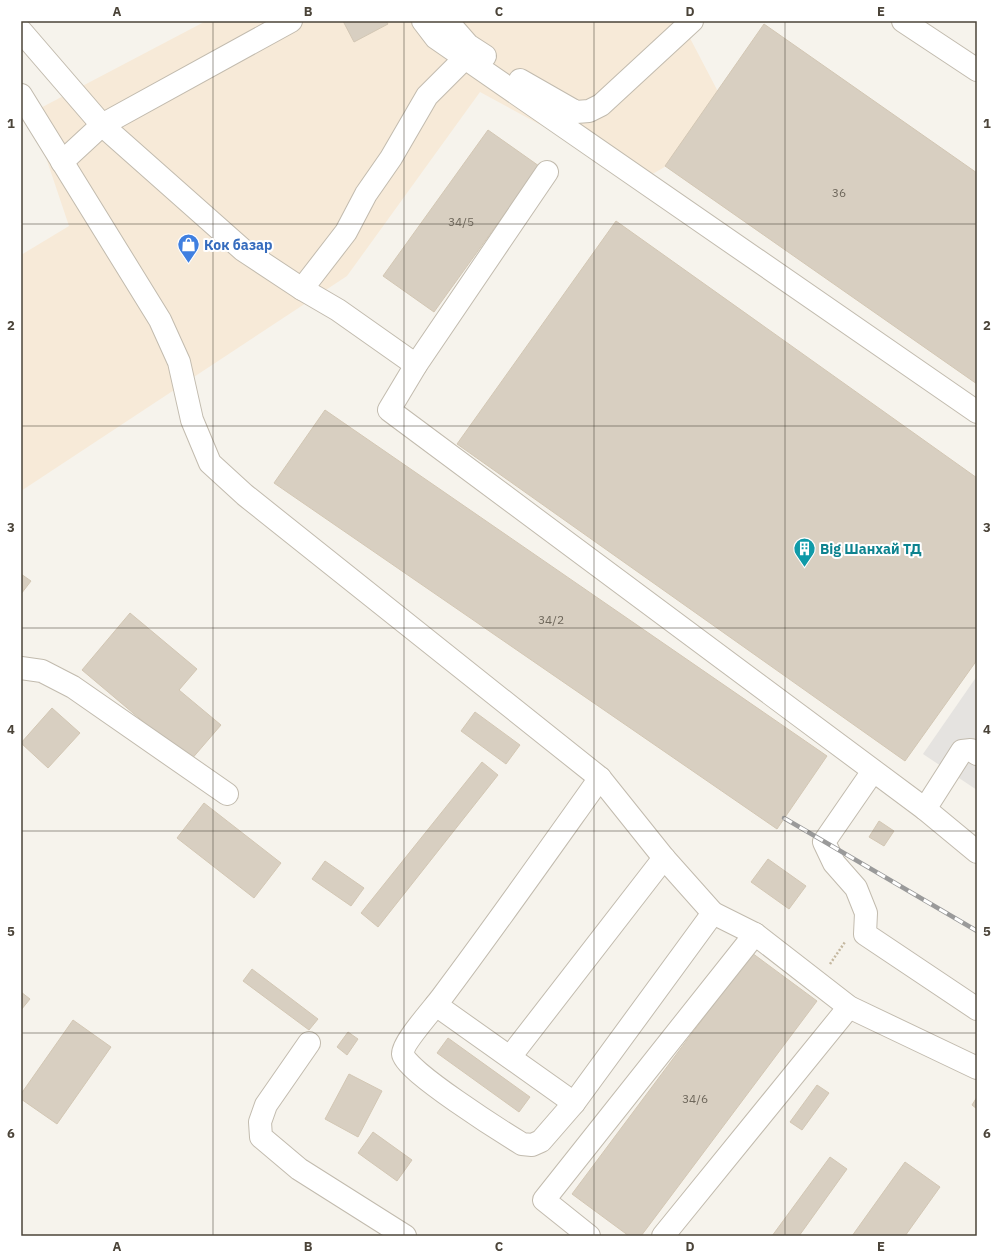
<svg xmlns="http://www.w3.org/2000/svg" width="998" height="1257" font-family="'IBM Plex Sans',sans-serif">
  <style>
    .commercial { fill: #f7ead8 }
    .parking { fill: #e5e3e0 }
    .building { fill: #d8cfc1; stroke: #d3c7b4 }
    .lines { fill: none; stroke-linecap: round; stroke-linejoin: round }
    .minor-casing { stroke: #c2bbae; stroke-width: 24 }
    .path { stroke: #c4b79f; stroke-width: 2.5; stroke-dasharray: 2 2; stroke-linecap: butt }
    .minor { stroke: #fff; stroke-width: 22 }
    .rail-casing { stroke: #9a9a9a; stroke-width: 4.5 }
    .rail { stroke: #fff; stroke-width: 3; stroke-dasharray: 9; stroke-linecap: butt }
    .grid { fill: none; stroke: #4b4439; stroke-width: 1; stroke-opacity: 0.55 }
    .labels { text-anchor: middle; dominant-baseline: central; stroke-width: 4; stroke-linejoin: round; paint-order: stroke }
    .number-label { font-size: 12px; fill: #6e675b }
    .shop-label { font-size: 14px; font-weight: bold; fill: #366cbe; stroke: #fff; text-anchor: start }
    .culture-label { font-size: 14px; font-weight: bold; fill: #0d838f; stroke: #fff; text-anchor: start }
    .neatline { fill: none; stroke: #4b4439; stroke-width: 1.5 }
    .grid-label { font-size: 13px; text-anchor: middle; font-weight: bold; fill: #4b4439 }
  </style>
  <rect width="100%" height="100%" fill="#f6f3ec"/>
  <path class="commercial" d="M206,21H681L736,126L642,180L480,92L347,276L21,491V255L69,226L31,113Z"/>
  <path class="parking" d="M977,676V790L923,754Z"/>
  <g class="building">
    <path d="M343,21H386L388,24L354,42Z"/>
    <path d="M764,24L977,173V384L665,166Z"/>
    <path d="M488,130L539,166L434,312L383,276Z"/>
    <path d="M616,221L977,478V660L905,761L457,444Z"/>
    <path d="M325,410L827,756L777,829L274,483Z"/>
    <path d="M21,574L31,581L21,594Z"/>
    <path d="M130,613L197,669L179,690L221,725L190,761L82,670Z"/>
    <path d="M52,708L80,733L48,768L21,743Z"/>
    <path d="M475,712L520,745L506,764L461,731Z"/>
    <path d="M482,762L498,775L378,927L361,913Z"/>
    <path d="M204,803L281,863L254,898L177,838Z"/>
    <path d="M879,821L894,831L884,846L869,837Z"/>
    <path d="M768,859L806,886L789,909L751,882Z"/>
    <path d="M325,861L364,888L351,906L312,879Z"/>
    <path d="M752,953L817,1001L641,1236H629L572,1194Z"/>
    <path d="M252,969L318,1019L309,1030L243,981Z"/>
    <path d="M21,992L30,999L21,1010Z"/>
    <path d="M73,1020L111,1047L57,1124L21,1099V1094Z"/>
    <path d="M348,1032L358,1039L347,1055L337,1047Z"/>
    <path d="M448,1038L530,1097L519,1112L437,1053Z"/>
    <path d="M349,1074L382,1091L358,1137L325,1119Z"/>
    <path d="M817,1085L829,1093L802,1130L790,1122Z"/>
    <path d="M977,1097V1109L972,1105Z"/>
    <path d="M373,1132L412,1160L397,1181L358,1153Z"/>
    <path d="M830,1157L847,1169L799,1236H772Z"/>
    <path d="M905,1162L940,1187L905,1236H852Z"/>
  </g>
  <g class="lines">
    <defs>
      <g id="minor">
        <path d="M423,21L436,38L977,412"/>
        <path d="M447,21L468,45L485,56"/>
        <path d="M903,21L977,70"/>
        <path d="M21,31L102,125L243,250L302,289L338,310L416,365"/>
        <path d="M520,80L576,112L589,111L601,105L692,21"/>
        <path d="M21,95L160,320L179,362L192,420L210,463L245,495L600,778L664,858L713,913L755,934"/>
        <path d="M62,162L102,125L291,21"/>
        <path d="M547,172L416,365L389,410L925,809L962,751L971,750L977,754"/>
        <path d="M302,289L346,232L366,194L391,158L427,96L465,58"/>
        <path d="M21,668L42,671L73,687L227,794"/>
        <path d="M873,771L824,842L834,863L856,888L866,913L865,934L977,1009"/>
        <path d="M600,778C548,851 496,925 442,997C435,1007 402,1043 403,1054C404,1070 504,1133 522,1144L532,1145L541,1141L574,1103L713,913"/>
        <path d="M925,809L977,852"/>
        <path d="M436,1005L574,1103"/>
        <path d="M309,1043L266,1105L260,1122L261,1137L299,1169L405,1236"/>
        <path d="M510,1057L664,858"/>
        <path d="M589,1236L544,1200L755,934L849,1007L977,1068"/>
        <path d="M663,1236L849,1007"/>
      </g>
    </defs>
    <use href="#minor" class="minor-casing"/>
    <path class="path" d="M830,964L845,942"/>
    <use href="#minor" class="minor"/>
    <defs>
      <path id="rail" d="M784,818L977,931"/>
    </defs>
    <use href="#rail" class="rail-casing"/>
    <use href="#rail" class="rail"/>
  </g>
  <path class="grid" d="M213,21V1236M404,21V1236M594,21V1236M785,21V1236M21,224H977M21,426H977M21,628H977M21,831H977M21,1033H977"/>
  <defs>
    <symbol id="shop-pin" viewBox="-11 -11 22 30"><path d="M0 17L-7.5 6A9.5 9.5 0 1 1 7.5 6Z" fill="#3f7fe0" stroke="#fff"/><path d="M-5-2.5h2.3a2.7 3.5 0 0 1 5.4 0H5L5.5 6h-11ZM-1.5-2.5h3a1.5 2.3 0 0 0-3 0Z" fill="#fff"/></symbol>
    <symbol id="building-pin" viewBox="-11 -11 22 30"><path d="M0 17L-7.5 6A9.5 9.5 0 1 1 7.5 6Z" fill="#0f9aa8" stroke="#fff"/><path d="M-4-6H4V6H1V3H-1V6H-4ZM-2.5-4.3h1.7v1.8h-1.7ZM.8-4.3h1.7v1.8H.8ZM-2.5-1h1.7V.8h-1.7ZM.8-1h1.7V.8H.8Z" fill="#fff"/></symbol>
  </defs>
  <g fill-rule="evenodd">
    <use href="#shop-pin" x="176" y="232" width="25" height="34"/>
    <use href="#building-pin" x="792" y="536" width="25" height="34"/>
  </g>
  <g class="labels">
    <g class="number-label">
      <text x="839" y="192">36</text>
      <text x="461" y="221">34/5</text>
      <text x="551" y="619">34/2</text>
      <text x="695" y="1098">34/6</text>
    </g>
    <g class="shop-label">
      <text x="204" y="245">Кок базар</text>
    </g>
    <g class="culture-label">
      <text x="820" y="549">Big Шанхай ТД</text>
    </g>
  </g>
  <rect width="998" height="1257" fill="none" stroke="#ffffff" stroke-width="44"/>
  <rect x="22" y="22" width="954" height="1213" class="neatline"/>
  <g class="grid-label">
    <text x="117" y="16">A</text>
    <text x="308" y="16">B</text>
    <text x="499" y="16">C</text>
    <text x="690" y="16">D</text>
    <text x="881" y="16">E</text>
    <text x="11" y="128">1</text>
    <text x="987" y="128">1</text>
    <text x="11" y="330">2</text>
    <text x="987" y="330">2</text>
    <text x="11" y="532">3</text>
    <text x="987" y="532">3</text>
    <text x="11" y="734">4</text>
    <text x="987" y="734">4</text>
    <text x="11" y="936">5</text>
    <text x="987" y="936">5</text>
    <text x="11" y="1138">6</text>
    <text x="987" y="1138">6</text>
    <text x="117" y="1251">A</text>
    <text x="308" y="1251">B</text>
    <text x="499" y="1251">C</text>
    <text x="690" y="1251">D</text>
    <text x="881" y="1251">E</text>
  </g>
</svg>
